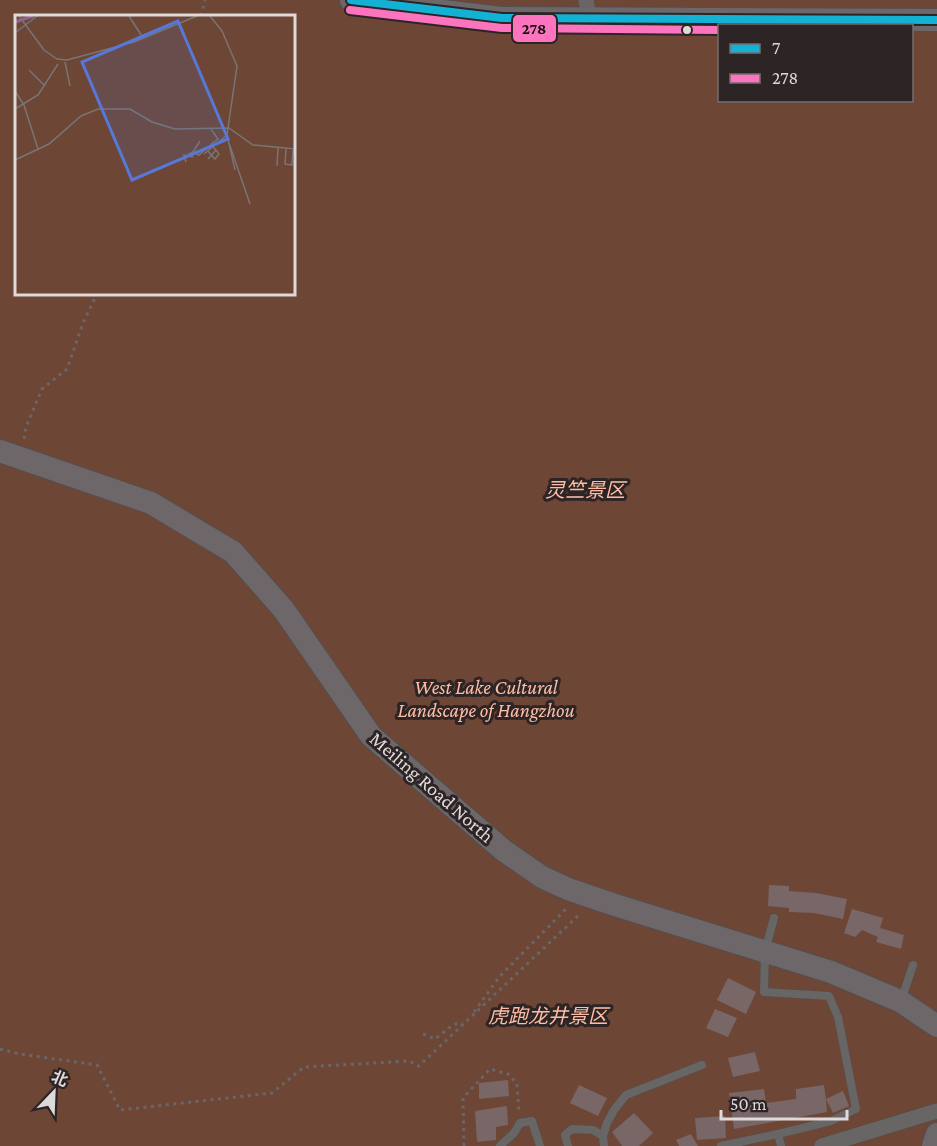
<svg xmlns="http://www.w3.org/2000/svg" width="937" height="1146" font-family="'Crimson Pro','Noto Sans SC',serif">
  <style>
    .green { fill: #6d4636; fill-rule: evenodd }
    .building { fill: #796666 }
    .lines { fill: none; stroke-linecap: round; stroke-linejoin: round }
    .lane-casing { stroke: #534f50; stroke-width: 9 }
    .street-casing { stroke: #534f50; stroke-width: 16 }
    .secondary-casing { stroke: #534f50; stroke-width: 24 }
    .path { stroke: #6a6667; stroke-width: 3; stroke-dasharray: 3 4.5; stroke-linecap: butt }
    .lane { stroke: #686565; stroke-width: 8 }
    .street { stroke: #686565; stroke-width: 15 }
    .secondary { stroke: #6e6769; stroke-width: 22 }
    .bus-1-casing { stroke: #2d2426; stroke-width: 12 }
    .bus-2-casing { stroke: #2d2426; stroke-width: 12 }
    .bus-1 { stroke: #13b2d5; stroke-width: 8 }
    .bus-2 { stroke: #fc73be; stroke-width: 8 }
    .bus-dot { fill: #dfd9da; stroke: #2d2426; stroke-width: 2 }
    .labels { text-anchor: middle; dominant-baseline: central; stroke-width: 6; stroke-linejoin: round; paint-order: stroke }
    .park-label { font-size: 20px; font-style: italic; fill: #febda3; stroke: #2d2426 }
    .street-label { font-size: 20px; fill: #dfd9da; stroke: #2d2426 }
    .inset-river { fill: none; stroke: #945f93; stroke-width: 3 }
    .inset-road { fill: none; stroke: #797475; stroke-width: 1.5 }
    .view { fill: #5778d9; fill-opacity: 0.15; stroke: #5778d9; stroke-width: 3 }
    .inset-edge { fill: none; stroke: #dfd9da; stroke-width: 3 }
    .line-badge { stroke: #2d2426; stroke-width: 2 }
    .pale-badge-label { font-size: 16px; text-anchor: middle; font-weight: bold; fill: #111 }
  </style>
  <rect width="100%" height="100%" fill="#353031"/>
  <path class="green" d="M0,0H937V1146H0ZM16,16H294V294H16ZM720,26H912V100H720Z"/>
  <g class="building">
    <path d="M769,885L789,886V891L816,893L847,899L843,919L814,913L789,912V908L768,906Z"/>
    <path d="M852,909L883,918L880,928L904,935L901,949L876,942L878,937L862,930L855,937L844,933Z"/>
    <path d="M728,978L756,992L746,1014L717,1000Z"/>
    <path d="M715,1009L737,1018L728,1037L706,1028Z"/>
    <path d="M755,1052L760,1071L733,1077L728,1058Z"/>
    <path d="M508,1080L509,1096L479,1099V1083Z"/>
    <path d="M579,1085L607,1098L598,1116L570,1103Z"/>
    <path d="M824,1085L826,1099L843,1091L849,1106L833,1113L826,1099L827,1112L734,1129L729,1093L764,1089L766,1103L796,1099V1089Z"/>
    <path d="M507,1106L508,1125L496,1127V1140L477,1142L475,1111Z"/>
    <path d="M634,1113L653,1133L639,1146H622L612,1132Z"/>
    <path d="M725,1116L726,1138L697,1140L695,1118Z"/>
    <path d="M691,1134L698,1146H679L676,1140Z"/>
  </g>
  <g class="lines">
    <defs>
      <g id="lane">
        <path d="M774,918L765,951L764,992L829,996L838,1017L856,1109L831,1121L778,1134"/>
        <path d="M902,998L913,965"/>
        <path d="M500,1146L514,1133L520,1123L532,1121L540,1146"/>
        <path d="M568,1146L565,1135L572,1129L593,1130L603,1136"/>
        <path d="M604,1146L603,1136L607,1123L614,1110L626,1095L702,1065"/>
        <path d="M721,1146L778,1134L781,1146"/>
      </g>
      <g id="street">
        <path d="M586,0L589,18"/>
        <path d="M822,1146L937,1111"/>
      </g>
      <g id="secondary">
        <path d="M351,0L502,18L937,20"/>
        <path d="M0,451L151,503L233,552L284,610L371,736L503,850L542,877L568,889L615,905L831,972L900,1001L937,1026"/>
        <path d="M933,1146L937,1134"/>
      </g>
    </defs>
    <use href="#lane" class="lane-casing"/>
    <use href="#street" class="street-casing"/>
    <use href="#secondary" class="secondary-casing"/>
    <g class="path">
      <path d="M201,16L205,0"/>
      <path d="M24,439L26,427L42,389L67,369L83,323L97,294"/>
      <path d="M474,1012L500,976L567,908"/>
      <path d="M423,1034L435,1039L454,1024L463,1023"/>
      <path d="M0,1049L20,1054L97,1065L120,1110L272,1093L304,1067L409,1061L419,1066L581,913"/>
      <path d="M464,1146L463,1098L490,1069L508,1074L517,1084L519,1112"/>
    </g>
    <use href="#lane" class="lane"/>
    <use href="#street" class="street"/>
    <use href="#secondary" class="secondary"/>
    <defs>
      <path id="bus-1" d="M351,0L502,18L937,20"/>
      <path id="bus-2" d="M350,10L502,28L720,30"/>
    </defs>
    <use href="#bus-1" class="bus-1-casing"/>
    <use href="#bus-2" class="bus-2-casing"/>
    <use href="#bus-1" class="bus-1"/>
    <use href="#bus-2" class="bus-2"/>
  </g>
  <circle class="bus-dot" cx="687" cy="30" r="5"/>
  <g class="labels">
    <g class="park-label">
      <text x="585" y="490">灵竺景区</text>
      <text x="486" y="687">West Lake Cultural<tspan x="486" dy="23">Landscape of Hangzhou</tspan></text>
      <text x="548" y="1016">虎跑龙井景区</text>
    </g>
    <g class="street-label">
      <text transform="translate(432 787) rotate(41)">Meiling Road North</text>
    </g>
  </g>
  <g transform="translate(15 15)">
    <rect width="280" height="280" fill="#353031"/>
    <path d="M0,1H280V280H0Z" fill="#6d4636"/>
    <path class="inset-river" d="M0,7L18,1"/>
    <path class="inset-road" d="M4,1L29,35L42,44L52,45M114,1L128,23M195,1L207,16L222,51L212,120L220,155M0,18L22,1M52,45L119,27L182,1M50,47L55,71M14,55L30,71M0,76L9,90L23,134M0,94L23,80L43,49M214,113L238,130L281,134M196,114L203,124L196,129M185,126L178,137L184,140L196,130L201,135L193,144M214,128L235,189M271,134L270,149L277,150L278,135M193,136L200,144L204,139L201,135M189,139L212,120M0,145L34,129L66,101L83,94H115L137,107L160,114L214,113M171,147L169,140L178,142L174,139L178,137M262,151L263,133"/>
    <path class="view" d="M163,6L213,124L117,165L67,47Z"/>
    <rect width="280" height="280" class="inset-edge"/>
  </g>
  <rect class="line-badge" x="512" y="14" width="45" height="29" rx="6" fill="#fc73be"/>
  <g class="pale-badge-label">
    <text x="534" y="34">278</text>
  </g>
  <rect x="718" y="24" width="195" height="78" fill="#2d2426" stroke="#746c6e" stroke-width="1.5"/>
  <rect x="730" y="44" width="30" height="9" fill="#13b2d5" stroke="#746c6e" stroke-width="1.5"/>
  <text x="772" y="54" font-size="18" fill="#dfd9da">7</text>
  <rect x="730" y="74" width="30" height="9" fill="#fc73be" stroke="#746c6e" stroke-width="1.5"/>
  <text x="772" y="84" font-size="18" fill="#dfd9da">278</text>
  <g transform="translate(54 1092) rotate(23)" stroke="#2d2426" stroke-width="4.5" paint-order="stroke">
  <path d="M0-4.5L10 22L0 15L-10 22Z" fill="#dfd9da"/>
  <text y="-9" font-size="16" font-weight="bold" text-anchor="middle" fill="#dfd9da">北</text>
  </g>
  <path d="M721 1110v9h126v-9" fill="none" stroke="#dfd9da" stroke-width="3"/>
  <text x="730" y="1110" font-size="18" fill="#dfd9da" stroke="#2d2426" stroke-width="4.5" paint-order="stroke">50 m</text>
</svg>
